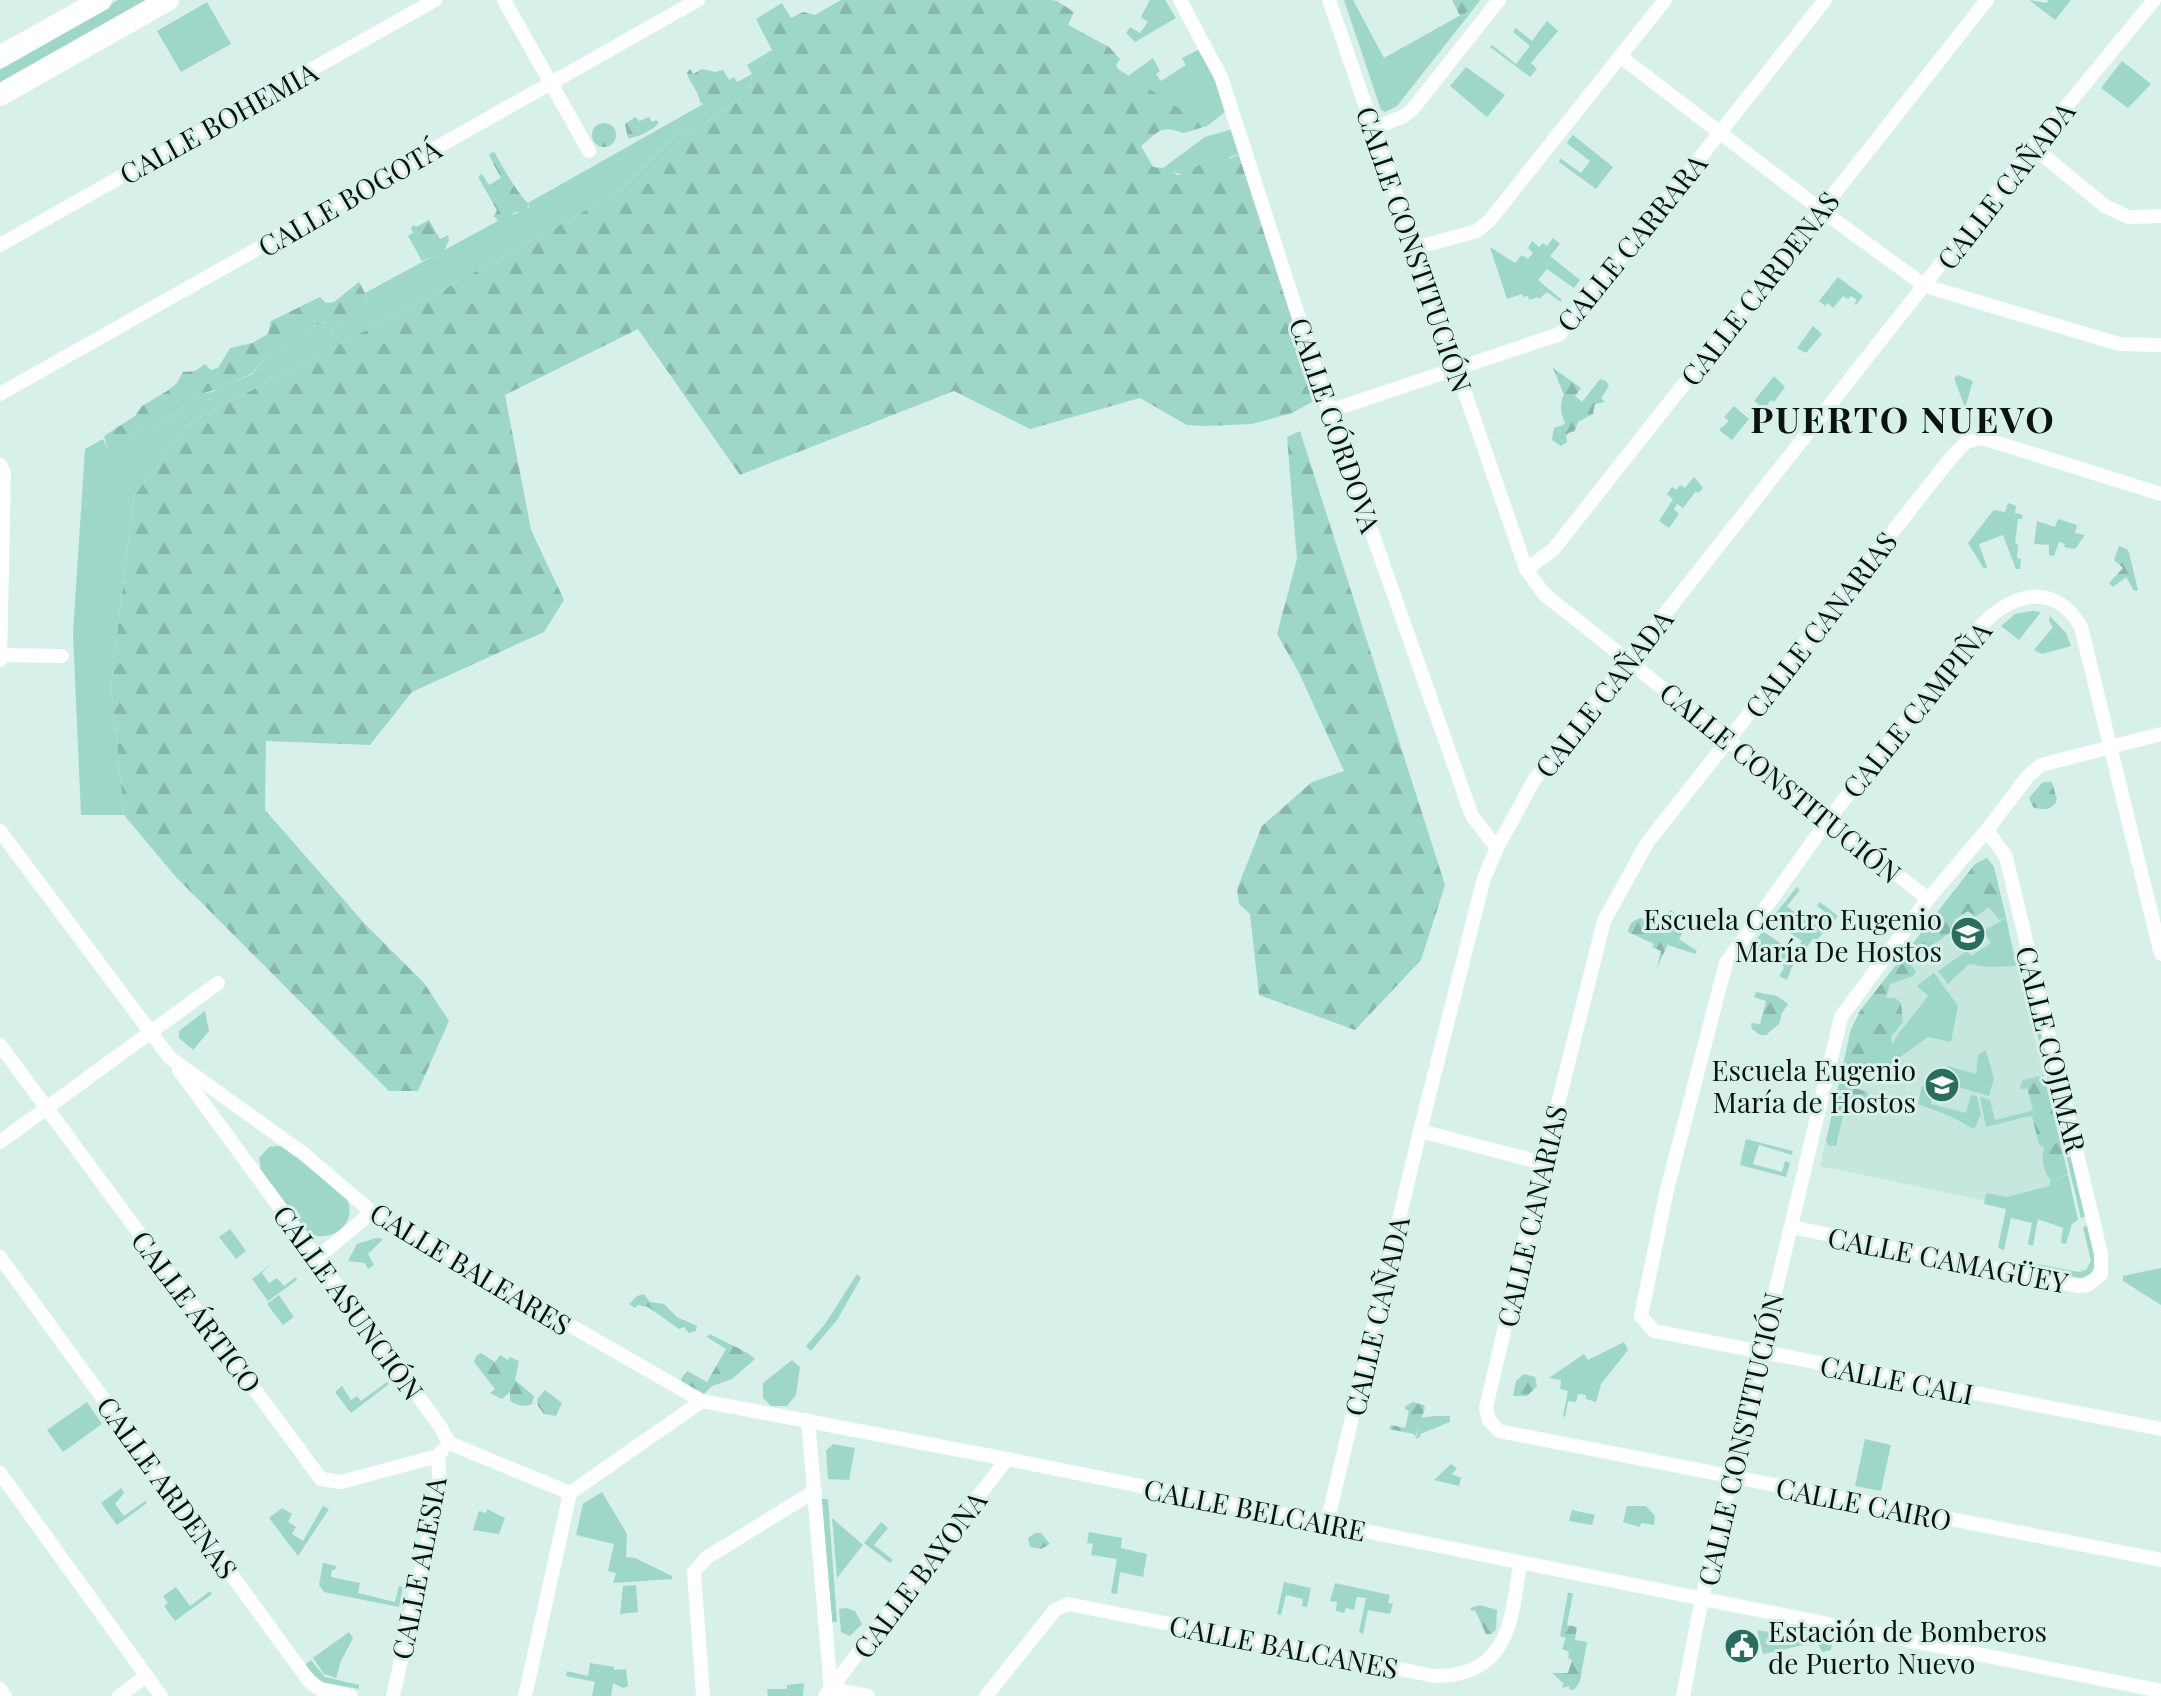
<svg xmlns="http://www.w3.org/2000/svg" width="2161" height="1696" font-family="'Playfair Display',serif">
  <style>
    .built { fill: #c5e7de }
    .green { fill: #9ed7c8 }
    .forest { fill: url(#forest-firs) }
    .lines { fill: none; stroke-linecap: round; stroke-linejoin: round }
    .street { stroke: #fff; stroke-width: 14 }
    .primary { stroke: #fff; stroke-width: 22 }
    .labels { text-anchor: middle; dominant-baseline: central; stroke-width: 6; stroke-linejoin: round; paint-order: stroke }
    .street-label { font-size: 28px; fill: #0a1311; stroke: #d7f0e9 }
    .poi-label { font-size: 28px; fill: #0a1311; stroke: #d7f0e9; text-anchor: end }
    .district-label { font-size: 36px; font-weight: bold; letter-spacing: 2px; fill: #0a1311; stroke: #d7f0e9 }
  </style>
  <defs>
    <pattern id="forest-firs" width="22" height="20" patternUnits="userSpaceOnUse" patternTransform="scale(2)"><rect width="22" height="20" fill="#9ed7c8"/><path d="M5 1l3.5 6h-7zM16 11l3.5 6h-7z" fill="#87b8ab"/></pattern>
  </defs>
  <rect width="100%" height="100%" fill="#d7f0e9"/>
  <path class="built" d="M1987,858L1994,867L2078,1220L1820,1166L1851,1029L1860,1011L1975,864Z"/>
  <g class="green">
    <path d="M118,0H146L0,83V70Z"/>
    <path d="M1150,0H1165L1176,18L1135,42L1126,33L1130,27L1140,33L1148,22L1141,17Z"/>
    <path d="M1344,0H1353L1384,58L1475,7L1397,106L1385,112L1381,110Z"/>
    <path d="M2029,0L2047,3L2048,0H2071L2055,20Z"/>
    <path d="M207,2L231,44L181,72L157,31Z"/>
    <path d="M1547,21L1558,31L1531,63L1537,69L1530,77L1490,47L1492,45L1516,64L1530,46L1513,32L1516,28L1532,41Z"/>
    <path d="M1198,50L1214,77L1226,111L1207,126L1128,76L1153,58L1160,71L1156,74L1161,81L1186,65L1182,58Z"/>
    <path d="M2122,61L2151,84L2128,108L2101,88Z"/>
    <path d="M1466,67L1505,95L1487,117L1450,86Z"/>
    <path d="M752,74L750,91L688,136L685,132L677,134L619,192L430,297L189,423L134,496L111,684L124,815H81L73,633L85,449L103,439L108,450L131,435L142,429H152L176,415L183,405L200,394L212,392L252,374L266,357L290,346L307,329L327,321L330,329L338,327L341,323L361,318L367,306L365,293L498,221L529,208L528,203L705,103L731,83L729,80L734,77L737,82Z"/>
    <path d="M1233,129L1241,154L1230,157L1221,171L1205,161L1185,176L1163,168L1205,137Z"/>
    <path d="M1573,135L1613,167L1596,189L1559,162L1560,158L1581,173L1590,161L1568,144L1567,142Z"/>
    <path d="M1553,238L1560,244L1550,256L1580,280L1574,288L1547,269L1538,280L1562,300L1561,302L1547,292L1539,299L1538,297L1529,300L1528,296L1524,297L1522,294L1507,299L1490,247L1515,263L1522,255L1528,259L1533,253L1528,248L1532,241L1539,247L1543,243L1547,246Z"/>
    <path d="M1838,277L1863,296L1856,305L1854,304L1857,300L1851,296L1848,299L1843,296L1833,308L1828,303L1825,306L1819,301Z"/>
    <path d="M1813,326L1822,334L1806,353L1797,348Z"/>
    <path d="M1958,375L1973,381L1965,408L1954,378Z"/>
    <path d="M1774,376L1785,387L1774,402L1771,400L1764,409L1754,401Z"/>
    <path d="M1734,406L1749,419L1732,440L1719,430L1729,421L1724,417Z"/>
    <path d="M1694,477L1703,488L1698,493L1696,491L1683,508L1677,504L1674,509L1679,514L1669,528L1659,521L1673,499L1667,494L1672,487L1676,490L1680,485L1685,488Z"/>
    <path d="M2008,503L2016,506L2015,513L2023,515L2022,519H2018L2015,543L2018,544L2017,558L2021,559L2020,569H2016L2003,535L1979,544L1987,567L1984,569L1968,543L1992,512L1995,510L2005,512Z"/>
    <path d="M2058,519L2077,525L2075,533L2085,535L2075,549L2064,547L2065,544L2059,542L2054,556L2049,555V545L2034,544L2037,521L2055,527Z"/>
    <path d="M2032,611L2041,612L2019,640L2001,626L2015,614Z"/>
    <path d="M2050,616L2066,633L2071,646L2042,654L2034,650L2053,627L2049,621Z"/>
    <path d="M1797,887L1800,890L1787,906L1813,927L1826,913L1817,906L1820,902L1838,916L1816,941L1813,939L1792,967L1787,980L1779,976L1784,968L1782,963L1754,943L1763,931L1794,953L1802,941L1781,927L1784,920L1775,914Z"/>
    <path d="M2006,918L2016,966L1989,967L1969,964L1948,984L1938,971L1967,951L1971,956L1991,943L1983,931Z"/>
    <path d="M1676,922L1685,928L1679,939L1697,951L1695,954L1665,944V936Z"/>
    <path d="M1934,973L1958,1006L1951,1042L1928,1037L1896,1060L1887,1053L1899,1033L1928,996L1917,986Z"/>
    <path d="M2023,975L2030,978L2086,1216L2081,1218Z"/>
    <path d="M205,1011L209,1031L193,1050L179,1038V1031Z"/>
    <path d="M1986,1050L1994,1079L1989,1096L1937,1081L1935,1086L1930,1084L1934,1072L1945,1074L1948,1066L1976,1074L1978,1055Z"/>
    <path d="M1922,1086L1934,1088L1931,1104L1966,1113L1971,1095L1977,1096L1981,1115L1974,1129L1950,1116L1918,1104Z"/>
    <path d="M1980,1097L1990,1100L1995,1120L2027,1112L2026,1117L1986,1127Z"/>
    <path d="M1746,1139L1793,1151L1792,1155L1759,1145L1753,1164L1782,1172L1785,1161L1790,1163L1786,1177L1740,1165Z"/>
    <path d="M278,1146L284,1147C300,1160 332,1180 344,1195C363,1220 331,1247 307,1232L261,1170L259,1158L269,1147Z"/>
    <path d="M2068,1175L2078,1220L2072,1224L2066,1244L2061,1243L2063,1228L2038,1219L2033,1246L2028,1244L2032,1223L2011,1218L2004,1250L1998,1248L2006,1209L1984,1204L1986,1193L2007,1197L2049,1186L2051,1181Z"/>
    <path d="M2088,1225L2096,1262L2091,1274L2081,1278L2036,1269L2037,1264L2079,1272L2086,1270L2091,1261L2083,1227Z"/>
    <path d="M230,1229L246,1251L236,1259L219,1237Z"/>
    <path d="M376,1238L383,1239L368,1254L374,1265L368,1269L365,1263L348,1261L357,1244Z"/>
    <path d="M270,1265L262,1273L269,1283L277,1278L284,1286L296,1277L297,1280L268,1301L252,1279Z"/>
    <path d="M2161,1268V1305L2123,1281V1276Z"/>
    <path d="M857,1274L861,1278L837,1320L811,1351L806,1346L825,1324Z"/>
    <path d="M279,1295L294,1317L283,1325L267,1304Z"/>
    <path d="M1624,1342L1628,1350L1601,1384L1596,1402L1586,1399V1395L1578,1394L1576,1402L1568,1401L1565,1417L1563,1416L1568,1391L1560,1389L1561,1380L1549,1378L1584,1354L1588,1360Z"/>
    <path d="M792,1360L800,1367L796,1395L787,1406H771L763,1398V1383Z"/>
    <path d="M387,1382L389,1384L351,1413L335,1392L342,1386L351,1400L357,1396L361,1401Z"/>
    <path d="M87,1402L102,1424L63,1452L47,1430Z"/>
    <path d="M1435,1416H1450V1422L1420,1434L1421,1436L1416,1439L1420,1418Z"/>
    <path d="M1865,1439L1891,1445L1881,1491L1855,1486Z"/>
    <path d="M833,1444L855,1448L849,1480L828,1479L826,1451Z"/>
    <path d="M1451,1464L1457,1468L1452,1474L1461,1478L1459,1486L1434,1480Z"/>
    <path d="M121,1488L124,1493L115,1504L124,1516L145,1501L147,1503L117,1525L101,1503Z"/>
    <path d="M602,1492L627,1534L626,1557L635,1558L672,1576V1579L613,1583L616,1573L608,1571L614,1544L576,1535L583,1504Z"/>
    <path d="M821,1499H828L837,1622H832Z"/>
    <path d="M323,1506L329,1509L298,1556L269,1518L282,1508L292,1514L288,1522L296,1527L292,1534L303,1541Z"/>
    <path d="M1627,1506H1646L1655,1516L1654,1525L1641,1523L1640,1527L1623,1522Z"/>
    <path d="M487,1509L505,1518L499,1534L473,1530L479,1511L486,1513Z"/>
    <path d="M1572,1510L1595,1515L1592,1525L1569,1521Z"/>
    <path d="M832,1518L863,1545L837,1578Z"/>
    <path d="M881,1522L888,1528L874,1545L893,1560L890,1563L864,1543Z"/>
    <path d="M1089,1532L1122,1538L1121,1548L1147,1554L1143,1577L1120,1572L1117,1594L1111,1593L1117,1559L1091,1555L1093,1544L1087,1543Z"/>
    <path d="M323,1563L336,1566L335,1570H332L331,1577L360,1583L358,1593L395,1602L399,1586L403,1587L399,1607L324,1592L319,1585Z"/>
    <path d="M1284,1582L1311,1588L1307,1607L1302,1606L1303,1599L1286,1595L1281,1615L1277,1614Z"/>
    <path d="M1335,1583L1390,1595L1388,1603L1393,1604L1390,1614L1368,1610L1363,1634L1359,1632L1366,1598L1357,1597L1354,1610L1346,1608L1344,1613L1336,1611L1337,1602L1330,1601Z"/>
    <path d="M636,1585L638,1612L620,1614L623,1586Z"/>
    <path d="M176,1587L190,1606L210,1591L212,1594L175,1621L164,1606L168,1603L163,1596Z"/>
    <path d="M846,1608L855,1611L862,1624L850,1636L841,1632L839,1609Z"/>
    <path d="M1757,1630L1832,1644L1831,1650L1822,1652L1817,1642L1763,1654Z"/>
    <path d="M349,1632L353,1638L341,1661L336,1678L324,1674L313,1658Z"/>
    <path d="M311,1660L325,1677L359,1685V1689L321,1682L305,1665Z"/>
    <path d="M590,1663L614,1667V1670L626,1669L628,1686L623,1688L613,1683L611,1696H592L595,1682L566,1676L567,1671L588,1676Z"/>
    <path d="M804,1683L803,1696H768L767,1689H787V1685Z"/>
  </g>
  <g class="forest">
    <path d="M841,0H1050L1057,1L1074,12L1068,25L1109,47L1120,59L1116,65L1118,69L1207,126L1183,133C1160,124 1159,132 1141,146L1153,167L1170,169L1177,175H1184L1205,161L1210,160L1220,171L1226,160L1239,155L1317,394L1316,400L1292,413L1252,424L1206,426L1187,425L1140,398L1030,429L954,391L740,475L638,329L505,395L531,530L564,600L544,632L412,692L370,745L266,741L265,810L365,924L424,983L449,1021L418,1091H389L176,877L124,815L111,684L134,496L189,423L430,297L619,192L677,134L685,132L688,136L750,91L752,74L747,65L772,50L756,19L782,3L791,18L803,12L815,15Z"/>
    <path d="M1452,0H1480L1475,7L1460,16Z"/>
    <path d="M690,69L693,74L702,69L715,72L723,70L729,80H732V83L738,88L728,101L707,106L700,102C699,91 690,84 687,73Z"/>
    <path d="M635,117L639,121L649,117L652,122L656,120L659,122C654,130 637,138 628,138L625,124Z"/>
    <circle cx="604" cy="135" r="12"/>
    <path d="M493,152L495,153C501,164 518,195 528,203L527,213L515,212L506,219L498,221L494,216L497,210L478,177L482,174L489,185L501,178L489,155Z"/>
    <path d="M429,220L440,239L448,235L449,240L444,251L422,261L408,236L413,233L411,228L414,225L416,227Z"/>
    <path d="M359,282L365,293L368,312L361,319L341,323L338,327L329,329L326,321L307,329L290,346L266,357L252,373L222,388L200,394L183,405L176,415L152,429H142L131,435L118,451L108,450L104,436L135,416L142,406L167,391L177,383L183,372L195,371L205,364L211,370L218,368L230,348L252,343L268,334L271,321L320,297L326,303L334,302Z"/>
    <path d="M1553,368L1581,388L1575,396L1582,402L1600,379L1606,381L1609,386L1601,398L1605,402L1595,404L1593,414L1578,422C1572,438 1577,427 1566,435L1567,442L1561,446L1552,440L1554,428L1565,424C1562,414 1558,406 1564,395Z"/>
    <path d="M1300,431L1445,885L1421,960L1355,1030L1259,995L1250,914L1239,904L1237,889L1262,826L1312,782L1344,771L1299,673L1277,634L1297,559L1287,437Z"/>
    <path d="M2119,546L2127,549L2129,553L2138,590L2134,591L2126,577L2113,587L2109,583L2123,568L2114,560Z"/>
    <path d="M2043,782H2052L2057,800C2052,810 2044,811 2033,807L2029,798Z"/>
    <path d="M1987,858L1994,867L2006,918L1999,920L1989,907L1975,917L1968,911L1954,920L1956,924L1954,930L1909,961L1916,972L1913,976L1890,984L1886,998H1895L1901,1003L1903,1022L1891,1036L1892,1045L1888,1053L1896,1060L1895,1064L1884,1070L1858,1063L1852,1087L1867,1092L1868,1096L1863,1104L1847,1101L1836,1145L1829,1146L1826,1141L1851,1029L1860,1011L1975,864Z"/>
    <path d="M1670,910L1674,912L1678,926L1675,933L1665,936L1667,946L1657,968L1661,951L1652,947L1654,944L1628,932C1629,924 1633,920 1641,918L1659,928Z"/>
    <path d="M1756,992L1777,996L1788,1004L1782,1013L1779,1024L1766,1035H1760L1752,1029L1751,1023L1760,1024L1766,1001L1754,997Z"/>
    <path d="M2044,1075L2068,1174L2051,1181C2043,1170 2041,1159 2044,1147L2039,1145L2032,1116L2026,1117L2027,1112L2033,1110L2027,1088L2021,1089L2020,1086L2023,1080Z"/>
    <path d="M644,1294L650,1302L664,1304L677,1317L697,1326L696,1331L689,1333L684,1327L679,1329L648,1307L638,1305L635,1308L629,1304L637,1296Z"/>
    <path d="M710,1334C722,1341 748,1351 755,1359L732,1379L712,1386L701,1397L682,1384L681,1379L687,1371L707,1382L726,1349L707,1337Z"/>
    <path d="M481,1353L495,1362L500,1355L508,1360L510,1357L519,1361L515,1380L534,1396L532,1404C523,1408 518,1405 510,1401V1392L502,1399L490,1393L495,1389L474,1362L476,1356Z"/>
    <path d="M1524,1374L1535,1377L1537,1386L1527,1396H1513L1516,1381Z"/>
    <path d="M545,1390L562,1403L556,1416L544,1414L538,1406L537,1399Z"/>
    <path d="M1412,1402L1424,1405L1425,1408L1415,1437L1414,1434L1389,1429L1391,1425L1405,1428L1409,1411L1405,1409V1407Z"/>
    <path d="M1035,1533H1041L1050,1544L1041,1549L1030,1547L1028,1538Z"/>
    <path d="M1568,1593L1573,1594L1567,1625L1577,1627L1575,1640L1587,1642L1580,1681L1575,1689L1570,1690L1569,1686L1562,1688L1564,1684L1552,1673H1568L1572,1660L1568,1658L1569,1652L1562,1649L1566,1638L1560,1636Z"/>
    <path d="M1480,1605L1497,1610L1496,1629L1492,1634H1486L1475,1610L1472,1611L1470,1608Z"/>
  </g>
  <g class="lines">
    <g class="street">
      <path d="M504,0L589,151"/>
      <path d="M1180,0L1221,77L1329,411L1472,816L1497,848"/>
      <path d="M1329,0L1526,569L1544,594L1928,899"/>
      <path d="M1621,57L1821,210L1925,286L2119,344L2161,345"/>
      <path d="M1374,128L1404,116L1412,110L1499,0"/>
      <path d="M2033,147L2105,206L2128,217L2161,216"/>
      <path d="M0,245L435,0"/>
      <path d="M1415,248L1477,231L1490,220L1665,0"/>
      <path d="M0,394L698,0"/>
      <path d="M1329,411L1560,334L1825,0"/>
      <path d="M0,465L4,473L0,660"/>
      <path d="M2161,494L1982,438L1966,442L1950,459L1647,843L1604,921L1543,1163L1486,1408L1489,1420L1499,1431L2161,1560"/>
      <path d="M1526,569L1553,550L1987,0"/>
      <path d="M0,655L62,656"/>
      <path d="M0,831L170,1058L304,1154L372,1212L702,1401L1007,1459L2161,1691"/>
      <path d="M2161,954L2081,627C2055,581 2010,593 1980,627L1828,820L1726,963L1667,1190L1641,1316L1654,1331L2161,1429"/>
      <path d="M0,1045L321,1479L341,1482L438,1456"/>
      <path d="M179,1070L440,1426L449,1443L570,1493"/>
      <path d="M1420,1131L1543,1163"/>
      <path d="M0,1142L218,983"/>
      <path d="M1791,1227L2077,1286L2088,1285L2101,1274V1254L2006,857L1987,830"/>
      <path d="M0,1257L309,1681L320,1689L351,1696"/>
      <path d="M317,1258L372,1212"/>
      <path d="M808,1420L831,1691"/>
      <path d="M0,1473L161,1696"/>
      <path d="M1327,1523L1420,1131L1484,878L1497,848L1534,780L2033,147L2154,0"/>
      <path d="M0,1689L5,1696"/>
      <path d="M831,1689L868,1696"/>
      <path d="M119,1696L146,1676"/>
      <path d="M393,1696L440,1487L438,1456L442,1451"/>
      <path d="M525,1696L570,1493L702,1401"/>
      <path d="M703,1696L694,1572L706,1558L815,1491"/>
      <path d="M825,1696L1007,1459"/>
      <path d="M986,1696L1055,1610L1068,1604L1435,1676C1509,1676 1512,1620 1520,1562"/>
      <path d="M1683,1696L1702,1598L1841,1017L1928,899L1987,830L2028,776L2041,765L2161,734"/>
    </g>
    <g class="primary">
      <path d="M0,57L101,0"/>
      <path d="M0,95L168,0"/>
    </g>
  </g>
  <defs>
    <symbol id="school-disc" viewBox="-11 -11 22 22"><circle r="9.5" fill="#2a6e60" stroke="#d7f0e9"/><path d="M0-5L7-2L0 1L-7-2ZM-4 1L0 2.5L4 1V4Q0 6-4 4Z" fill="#fff"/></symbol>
    <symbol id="civic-disc" viewBox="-11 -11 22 22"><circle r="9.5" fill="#2a6e60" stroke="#d7f0e9"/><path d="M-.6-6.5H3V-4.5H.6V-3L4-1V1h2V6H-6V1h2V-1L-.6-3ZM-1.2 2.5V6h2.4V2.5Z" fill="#fff"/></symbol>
  </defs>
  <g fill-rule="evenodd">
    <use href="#school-disc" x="1948" y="914" width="40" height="40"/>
    <use href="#school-disc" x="1922" y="1065" width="40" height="40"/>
    <use href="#civic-disc" x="1722" y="1626" width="40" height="40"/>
  </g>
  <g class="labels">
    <g class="street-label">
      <text transform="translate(218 122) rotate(-29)">CALLE BOHEMIA</text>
      <text transform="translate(2005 185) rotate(-52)">CALLE CAÑADA</text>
      <text transform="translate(349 197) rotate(-30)">CALLE BOGOTÁ</text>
      <text transform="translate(1631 242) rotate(-51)">CALLE CARRARA</text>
      <text transform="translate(1415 249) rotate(71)">CALLE CONSTITUCIÓN</text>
      <text transform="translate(1759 288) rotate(-52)">CALLE CARDENAS</text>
      <text transform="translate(1336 425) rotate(71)">CALLE CÓRDOVA</text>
      <text transform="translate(1820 624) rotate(-52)">CALLE CANARIAS</text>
      <text transform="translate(1603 693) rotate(-52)">CALLE CAÑADA</text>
      <text transform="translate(1916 709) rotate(-51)">CALLE CAMPIÑA</text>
      <text transform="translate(1781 782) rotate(39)">CALLE CONSTITUCIÓN</text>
      <text transform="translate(2052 1049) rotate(76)">CALLE COJIMAR</text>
      <text transform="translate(1531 1216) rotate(-77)">CALLE CANARIAS</text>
      <text transform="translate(1948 1259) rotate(11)">CALLE CAMAGÜEY</text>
      <text transform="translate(471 1268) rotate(31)">CALLE BALEARES</text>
      <text transform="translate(349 1302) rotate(54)">CALLE ASUNCIÓN</text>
      <text transform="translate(197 1311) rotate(53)">CALLE ÁRTICO</text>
      <text transform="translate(1376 1316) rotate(-77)">CALLE CAÑADA</text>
      <text transform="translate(1897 1379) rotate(11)">CALLE CALI</text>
      <text transform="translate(1740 1439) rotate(-77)">CALLE CONSTITUCIÓN</text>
      <text transform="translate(168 1487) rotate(54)">CALLE ARDENAS</text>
      <text transform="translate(1864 1503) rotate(11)">CALLE CAIRO</text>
      <text transform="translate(1255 1509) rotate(11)">CALLE BELCAIRE</text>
      <text transform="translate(418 1568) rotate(-79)">CALLE ALESIA</text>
      <text transform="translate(919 1574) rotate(-53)">CALLE BAYONA</text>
      <text transform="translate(1284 1646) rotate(11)">CALLE BALCANES</text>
    </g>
    <g class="poi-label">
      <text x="1942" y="918">Escuela Centro Eugenio<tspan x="1942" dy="32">María De Hostos</tspan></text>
      <text x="1916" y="1069">Escuela Eugenio<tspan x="1916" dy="32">María de Hostos</tspan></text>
      <text x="1768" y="1630" text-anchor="start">Estación de Bomberos<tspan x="1768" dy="32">de Puerto Nuevo</tspan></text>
    </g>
    <g class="district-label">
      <text x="1903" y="418">PUERTO NUEVO</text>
    </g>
  </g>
</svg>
